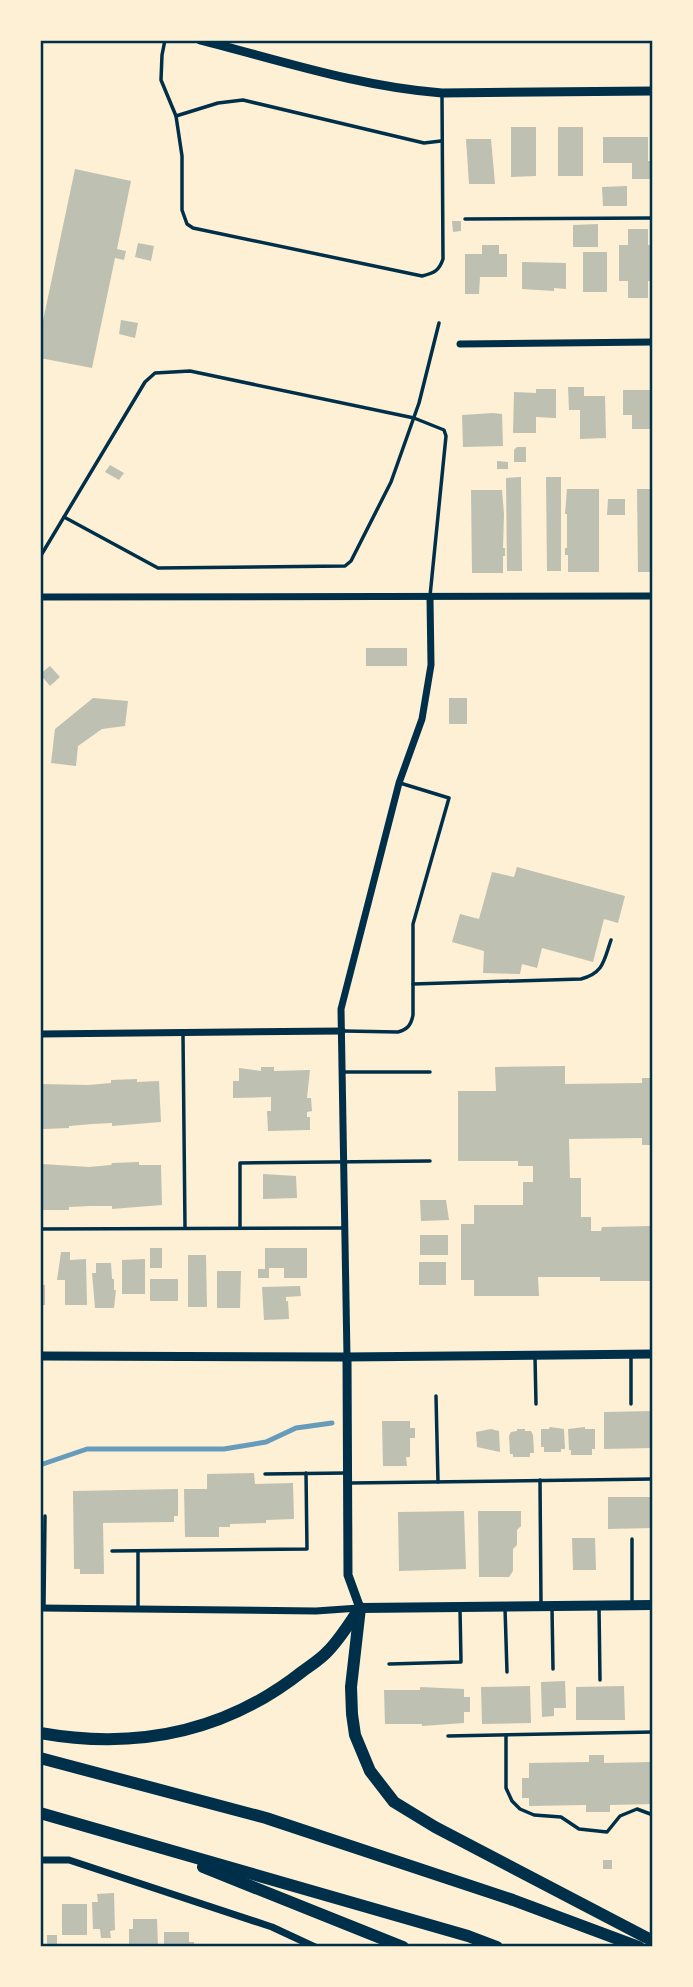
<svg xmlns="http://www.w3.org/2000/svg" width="693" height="1987" font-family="Roboto,sans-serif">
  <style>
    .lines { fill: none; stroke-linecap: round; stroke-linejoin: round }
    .stream { stroke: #669bbc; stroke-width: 5 }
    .building { fill: #bec0b2 }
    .service { stroke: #003049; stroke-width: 3.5 }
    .minor { stroke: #003049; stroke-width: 7 }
    .tertiary { stroke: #003049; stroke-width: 9 }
    .secondary { stroke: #003049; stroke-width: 10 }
    .motorway { stroke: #003049; stroke-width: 12 }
    .neatline { fill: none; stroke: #003049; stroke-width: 2.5 }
  </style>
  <rect width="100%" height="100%" fill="#fdf0d5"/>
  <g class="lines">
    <path class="stream" d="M40,1465L87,1449H224L266,1442L296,1428L332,1423"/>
  </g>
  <g class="building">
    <path d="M511,127H536V176L511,177Z"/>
    <rect x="558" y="127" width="25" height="49"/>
    <path d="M603,137H648V161H653V179H632V163H603Z"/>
    <path d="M466,139H491L495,184H469Z"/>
    <path d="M75,169L131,181L117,249L126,251L124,260L115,258L92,368L40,358V335Z"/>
    <path d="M627,186V206H603L602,187Z"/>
    <path d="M452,221H461V231L453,232Z"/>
    <path d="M598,224V247H573V225Z"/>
    <path d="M628,229H648V245H653V281H648V298H628V281H619V245H628Z"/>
    <path d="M138,243L154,246L151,261L135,257Z"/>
    <path d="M482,245H499V254H507V277H480L479,294H465V254H482Z"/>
    <rect x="583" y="252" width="24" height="40"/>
    <path d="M522,262L566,263V289L554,288V291L522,289Z"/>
    <path d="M121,320L138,323L135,338L119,334Z"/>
    <path d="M568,387H584V396H605L606,438L580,439V410H569Z"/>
    <path d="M536,389H556V418L536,417V433H513L514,392L536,393Z"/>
    <path d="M623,390H653V429H632V415H623Z"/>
    <path d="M493,413L502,414L503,446L463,447L462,415Z"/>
    <path d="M517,447H526V462H514V450Z"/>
    <path d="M497,461L508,462V469H497Z"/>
    <path d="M110,465L124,473L119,480L105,472Z"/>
    <path d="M521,477L522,571H507L506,478Z"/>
    <path d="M546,477H561V571H547Z"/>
    <path d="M567,489H599V572H568V555H565V548H567V514H565Z"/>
    <path d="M637,489H653V572H638Z"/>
    <path d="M471,490H502L504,514L503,548H505V556H503V573H472Z"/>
    <path d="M608,499H625V515H607Z"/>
    <rect x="366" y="648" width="41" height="18"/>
    <path d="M50,666L60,677L50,686L40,674Z"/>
    <path d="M93,698L128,701L125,726L102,729L78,746L76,766L51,763L55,729Z"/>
    <rect x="449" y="698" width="18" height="26"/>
    <path d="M517,867L625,896L618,923L604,919L593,962L542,948L537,968L522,964L520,974L483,973L484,951L452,942L460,914L479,919L492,872L514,877Z"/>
    <path d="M565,1066V1084L642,1083V1078H653V1145H642V1138L569,1139L570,1178H581V1217H591V1231H601L602,1227L653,1226V1281H600V1277H538L539,1296H474V1280H461V1224H474V1205H523V1182H533V1166H518V1161H458V1091H496L495,1067Z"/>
    <path d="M261,1067H274V1071L310,1070L307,1098H311L312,1111L307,1112V1117H310V1130L268,1131L267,1111H271V1097L233,1098V1081H239V1068L261,1071Z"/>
    <path d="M137,1079V1082L159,1081L161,1122L112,1126V1123L92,1124L69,1126V1128L43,1129L40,1127L41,1084L88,1085L111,1083V1080Z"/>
    <path d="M139,1162V1165H161L162,1205L112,1209V1206H91L69,1207V1210H42L40,1207L42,1164L89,1167L111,1165L112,1163Z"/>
    <path d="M263,1174L296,1176L297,1198L263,1199Z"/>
    <path d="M420,1200H446L449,1220L421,1221Z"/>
    <rect x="420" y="1235" width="28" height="20"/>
    <rect x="150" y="1248" width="12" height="20"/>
    <path d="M265,1248H307V1278H284V1268H269V1278H258V1269H265Z"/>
    <path d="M61,1252H70V1260L86,1259L87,1305H65V1280H57Z"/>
    <path d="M188,1255H206L207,1307H188Z"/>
    <path d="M145,1259V1294H122V1260Z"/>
    <rect x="419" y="1262" width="27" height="23"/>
    <path d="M96,1263H111L112,1279H114V1290H116L114,1308H95L92,1273H96Z"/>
    <path d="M217,1271H241L240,1308H217Z"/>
    <rect x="150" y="1279" width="28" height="22"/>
    <path d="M40,1284L45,1285V1305H40Z"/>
    <path d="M300,1286L301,1296L286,1297V1301H288L289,1319L264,1320L262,1287Z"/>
    <path d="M653,1411V1448L604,1449V1412Z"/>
    <path d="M382,1421H410V1428H415V1438H410V1457H406L407,1466H383Z"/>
    <path d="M550,1427L564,1429L565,1449H561V1452H544V1447H541V1429H549Z"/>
    <path d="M585,1427V1429H595V1449H592V1455H571V1450H569L568,1429Z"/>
    <path d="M491,1429L499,1431L500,1452L477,1447L476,1432Z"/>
    <path d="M517,1429H525V1431H531L533,1435L534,1453H530V1457H513V1454H510L509,1436L511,1432L517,1431Z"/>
    <path d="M254,1473L255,1484L293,1483L294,1519L266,1520V1523L230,1524V1527H219V1537H185L184,1489H207V1474Z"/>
    <path d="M178,1489V1516H174V1522L103,1523L104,1574H80V1569H74L73,1491Z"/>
    <path d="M608,1497H653V1528L608,1529Z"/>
    <path d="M464,1511L466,1569L399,1571L398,1512Z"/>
    <path d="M478,1511H521V1526L517,1530V1545L513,1549V1571L509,1577H479Z"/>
    <path d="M572,1538H595L596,1570H573Z"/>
    <path d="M565,1681L566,1708H554V1716L542,1717L541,1682Z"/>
    <path d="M530,1686L531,1723L482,1724L481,1687Z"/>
    <path d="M624,1686L625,1720H576V1687Z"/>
    <path d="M420,1687L464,1689V1697H470V1712H464V1723L422,1726V1724H385L384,1690H420Z"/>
    <path d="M589,1755H604V1763L653,1762V1804L610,1805V1812H586V1805L529,1806V1798H522V1778H529V1763L589,1762Z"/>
    <rect x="603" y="1860" width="9" height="9"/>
    <path d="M114,1893L115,1930L110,1931L111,1938H101L100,1929H93L92,1902H98L97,1894Z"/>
    <rect x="62" y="1904" width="25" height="31"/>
    <rect x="40" y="1915" width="3" height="21"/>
    <path d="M133,1919H157L158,1947L129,1946V1929H133Z"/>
    <path d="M164,1932H189V1942H194V1947H164Z"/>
    <rect x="47" y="1935" width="10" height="12"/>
  </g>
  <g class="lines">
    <g class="service">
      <path d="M165,40L162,55L161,80L176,116L182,156V210L187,224L193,228L422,276C434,273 439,271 443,259L442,95"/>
      <path d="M176,116L218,103L243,100L424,143L441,141"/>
      <path d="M465,219L653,218"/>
      <path d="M64,517L158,568L345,566L351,561L391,482L419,403L439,323"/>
      <path d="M40,557L145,382L155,373L190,371L414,418L444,430L446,436L430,596"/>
      <path d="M413,984L581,979C604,973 604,960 611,940"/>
      <path d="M344,1031L398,1032C408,1029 411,1025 413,1015V924L449,798L400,783"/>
      <path d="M183,1035L185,1228"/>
      <path d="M342,1072H430"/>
      <path d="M240,1228V1163L430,1161"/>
      <path d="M40,1229L343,1228"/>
      <path d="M535,1357L536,1404"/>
      <path d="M631,1357V1404"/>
      <path d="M436,1396L438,1482"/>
      <path d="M265,1474L347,1473"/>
      <path d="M540,1480L541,1604"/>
      <path d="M350,1483L653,1479"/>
      <path d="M632,1539V1603"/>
      <path d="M112,1551L307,1549L306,1473"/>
      <path d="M138,1551V1608"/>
      <path d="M44,1606L45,1516"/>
      <path d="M599,1607L600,1680"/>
      <path d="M505,1608L507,1672"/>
      <path d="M552,1608L553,1669"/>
      <path d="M389,1664L461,1662L460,1609"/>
      <path d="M506,1735V1788L512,1801L520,1809L534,1815L561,1817L579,1829L607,1832L620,1816L637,1809L653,1815"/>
      <path d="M448,1736L653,1732"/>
    </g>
    <g class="minor">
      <path d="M460,344L653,342"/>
      <path d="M40,597L653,596"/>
      <path d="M40,1034L342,1031"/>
      <path d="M347,1357L341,1009L399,783L422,719L431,665L430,598"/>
      <path d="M40,1608L316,1611L359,1608"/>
      <path d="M40,1860H69L272,1927L315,1947"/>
    </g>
    <g class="tertiary">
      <path d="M200,40C279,60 360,87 442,93L653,91"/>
      <path d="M40,1356L344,1357L653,1354"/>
      <path d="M347,1357L348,1575L360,1608"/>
    </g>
    <path class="secondary" d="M360,1608L653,1605"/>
    <g class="motorway">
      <path d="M360,1608L351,1687L352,1714L355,1735L370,1771L394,1802L435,1827L653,1941"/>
      <path d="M40,1733C136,1750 226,1732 303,1671C311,1665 321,1659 328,1651C340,1639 350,1622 360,1608"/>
      <path d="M40,1758L266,1818L513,1900L639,1947"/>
      <path d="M40,1813L468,1936L497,1947"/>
      <path d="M203,1867L403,1947"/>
    </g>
  </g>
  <rect width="693" height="1987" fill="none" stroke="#fdf0d5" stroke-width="84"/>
  <rect x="42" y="42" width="609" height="1903" class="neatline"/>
</svg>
